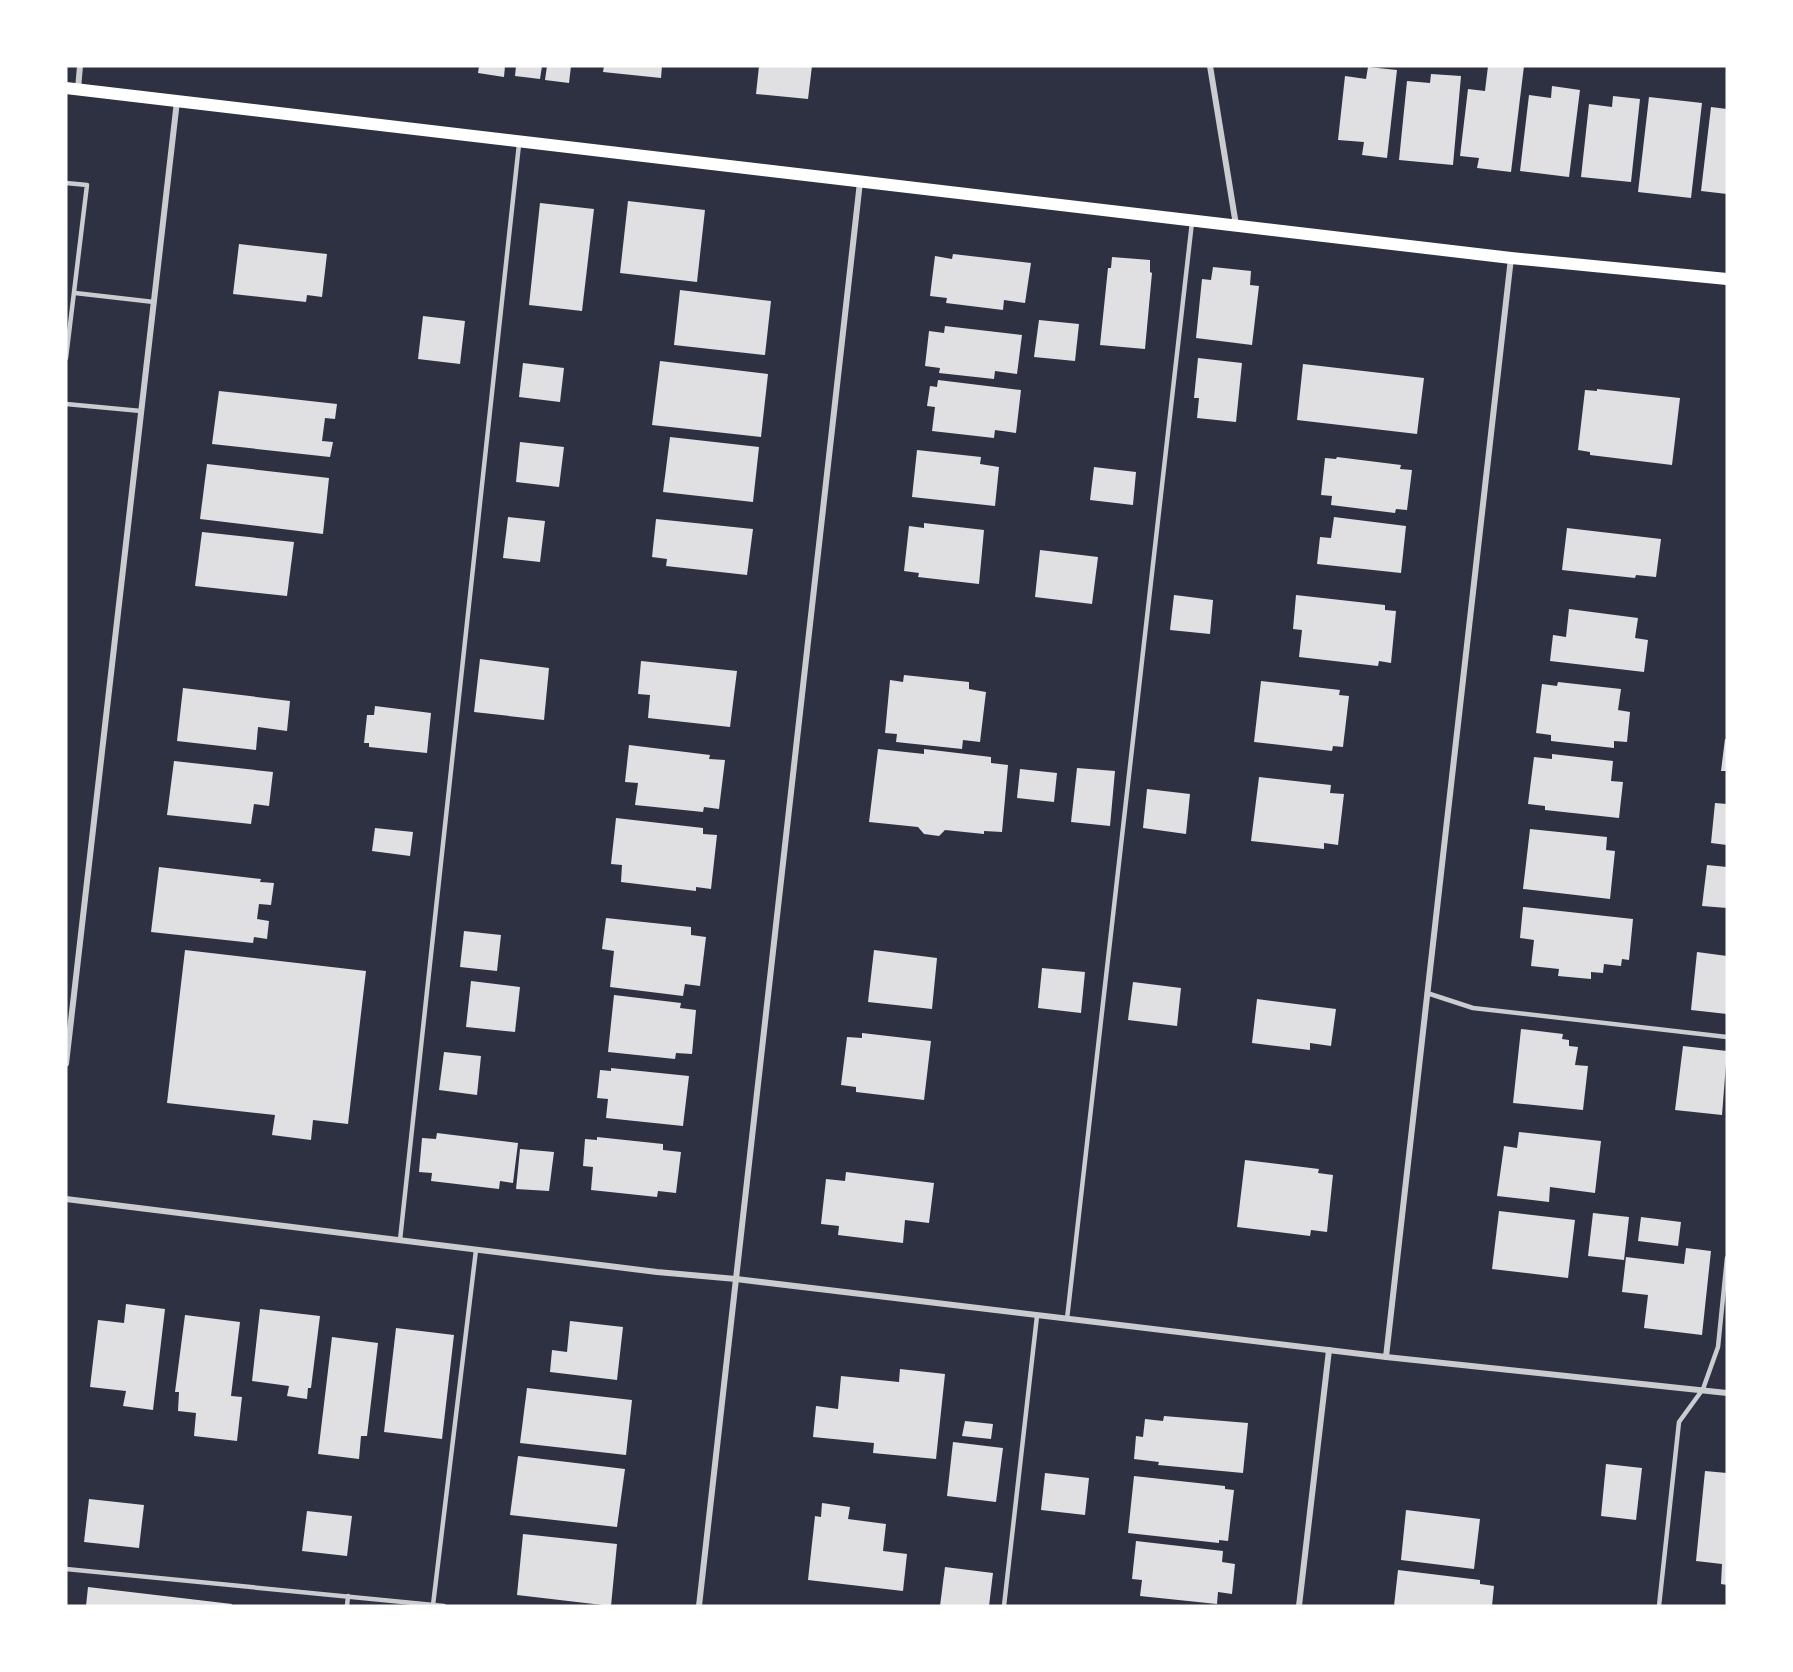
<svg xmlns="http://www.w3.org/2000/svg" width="1793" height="1672" font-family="Roboto,sans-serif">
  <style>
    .building { fill: #e0e0e3 }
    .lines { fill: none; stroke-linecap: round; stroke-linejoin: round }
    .service { stroke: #caccd0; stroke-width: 4.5 }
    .minor { stroke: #caccd0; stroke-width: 6 }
    .secondary { stroke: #fff; stroke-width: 12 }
  </style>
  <rect width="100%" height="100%" fill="#2d3142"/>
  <g class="building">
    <path d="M479,66H505L504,77L478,73Z"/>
    <path d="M516,66H542L540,79L515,76Z"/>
    <path d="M547,66H571L569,83L545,80Z"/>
    <path d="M604,66H662L661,78L603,72Z"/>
    <path d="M759,66H812L808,99L756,94Z"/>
    <path d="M1488,66H1524L1511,172L1477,168L1479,158L1460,156L1468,89L1485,91Z"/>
    <path d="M1368,67L1397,70L1387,158L1362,155L1364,142L1338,140L1345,76L1366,79Z"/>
    <path d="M1431,74L1461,76L1453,165L1399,160L1407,81L1430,83Z"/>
    <path d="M1552,86L1580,90L1569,177L1520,171L1529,95L1551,98Z"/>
    <path d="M1613,96L1640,99L1631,182L1581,177L1589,104L1612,107Z"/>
    <path d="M1649,97L1702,103L1691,198L1638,192Z"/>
    <path d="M1711,107L1727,109V194L1701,191Z"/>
    <path d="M628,201L705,210L697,282L620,273Z"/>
    <path d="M540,203L594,209L582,311L529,305Z"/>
    <path d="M239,244L327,254L322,297L307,295L306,302L233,294Z"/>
    <path d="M953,254L1031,263L1025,303L1004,300L1003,310L946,303L947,298L930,296L935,256L952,259Z"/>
    <path d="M1112,257L1150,260V272L1152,273L1145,349L1100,345L1108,268H1111Z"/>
    <path d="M1213,267L1251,271L1250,285L1259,286L1252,345L1196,338L1202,279L1211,280Z"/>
    <path d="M680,290L771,301L765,355L674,345Z"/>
    <path d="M423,316L465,321L460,364L418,359Z"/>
    <path d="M1039,320L1079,324L1075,361L1034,357Z"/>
    <path d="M945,326L1022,335L1017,374L995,371L994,379L939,373L940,368L925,366L929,331L944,333Z"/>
    <path d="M1198,358L1242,363L1236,422L1197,418L1199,398H1194Z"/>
    <path d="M660,361L768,374L761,437L652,425Z"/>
    <path d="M523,363L564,368L560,402L519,397Z"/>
    <path d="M1303,364L1424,378L1417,434L1297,420Z"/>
    <path d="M938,380L1021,390L1016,433L995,430L994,438L932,431L935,407L927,406L930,386L937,387Z"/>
    <path d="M1597,389L1680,398L1672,465L1590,455V452L1578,450L1585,390L1597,391Z"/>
    <path d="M219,391L337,404L335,419L325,418L322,441L333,442L330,457L212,444Z"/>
    <path d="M670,437L759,447L753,502L663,492Z"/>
    <path d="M520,442L564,447L559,487L516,482Z"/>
    <path d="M917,450L981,457L980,464L999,467L995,506L912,497Z"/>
    <path d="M1337,457L1401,465L1400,469L1412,470L1407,510L1396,509L1395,513L1331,505L1332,496L1321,495L1325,458L1336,459Z"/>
    <path d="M207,464L329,478L323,534L200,519Z"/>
    <path d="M1094,467L1136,472L1133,505L1090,500Z"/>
    <path d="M508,517L545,521L540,562L503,558Z"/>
    <path d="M1334,517L1406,526L1401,573L1317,564L1320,537L1331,538Z"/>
    <path d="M656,519L753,529L747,575L666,566L667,559L652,557Z"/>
    <path d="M924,523L984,530L979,584L918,577L919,573L904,571L909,526L924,528Z"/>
    <path d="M1567,528L1661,539L1656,577L1636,575L1635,578L1562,570Z"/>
    <path d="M202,532L294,542L287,596L195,586Z"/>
    <path d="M1040,550L1098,557L1092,604L1035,597Z"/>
    <path d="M1174,595L1213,600L1210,634L1170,630Z"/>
    <path d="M1296,595L1385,605V610L1396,611L1391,663L1379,661L1378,666L1299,657L1302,630L1293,629Z"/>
    <path d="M1569,609L1638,618L1635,638L1648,640L1644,672L1550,661L1553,635L1566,637Z"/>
    <path d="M480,659L549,668L544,720L474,712Z"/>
    <path d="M641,661L737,671L730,727L648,718L650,695L638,694Z"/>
    <path d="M904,675L969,682V689L986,692L980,742L963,740L962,749L896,742L897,734L885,733L890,680L903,682Z"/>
    <path d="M1261,681L1340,690L1339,695L1349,696L1343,747L1333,746L1332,751L1254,742Z"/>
    <path d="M1558,682L1621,689L1618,710L1630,712L1627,742L1614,741V748L1551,741V735L1536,733L1542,684L1557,686Z"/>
    <path d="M183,688L290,701L287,731L258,727L256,750L177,741Z"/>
    <path d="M375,706L431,713L427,753L369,747V743H364L367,715H374Z"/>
    <path d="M1725,739H1727V771H1721Z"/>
    <path d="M629,745L710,755L709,759L725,760L719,809L704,807L703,812L635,805L638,783L625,782Z"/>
    <path d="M878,749L924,754V749L991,757V763L1008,765L1002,832L984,831V834L945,830L939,836L924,834L918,827L869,822Z"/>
    <path d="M1552,754L1613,761L1611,781L1623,782L1619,818L1545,810V806L1528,804L1534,757L1552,759Z"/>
    <path d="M174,761L273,772L269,806L254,804L251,824L167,815Z"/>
    <path d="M1077,768L1115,771L1110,826L1071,822Z"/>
    <path d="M1020,769L1057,773L1054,802L1017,798Z"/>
    <path d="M1259,777L1331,785L1330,793L1344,794L1338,845L1324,843V849L1251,841Z"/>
    <path d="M1147,789L1190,794L1186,834L1143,828Z"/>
    <path d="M1715,803L1727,804V845L1711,843Z"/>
    <path d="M616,818L703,828V834L717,835L711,889L696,887V891L621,882L622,865L611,864Z"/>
    <path d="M375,828L413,832L410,856L372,851Z"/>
    <path d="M1530,829L1607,837L1606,850L1615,851L1610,899L1523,889Z"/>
    <path d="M1707,865L1727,867V908L1702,906Z"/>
    <path d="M159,867L261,879L260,882L274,883L271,905L259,904L257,919L269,921L267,939L254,937L253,943L151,932Z"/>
    <path d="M1523,907L1633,919L1629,960L1622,959L1621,966L1604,964L1603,973L1591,972V979L1558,976L1559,969L1531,966L1534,940L1520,938Z"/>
    <path d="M606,918L691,927V935L706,937L700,986L685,984L683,996L610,987L614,951L602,949Z"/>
    <path d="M464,931L501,935L497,971L460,967Z"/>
    <path d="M185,950L366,971L348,1124L313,1120L311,1140L272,1135L275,1115L167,1103Z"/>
    <path d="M874,950L937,958L932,1009L868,1002Z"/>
    <path d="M1697,952L1727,956V1014L1691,1010Z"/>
    <path d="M1042,968L1085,972L1081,1013L1038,1008Z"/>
    <path d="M471,981L520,987L515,1032L466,1027Z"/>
    <path d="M1133,982L1181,988L1177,1026L1128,1020Z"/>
    <path d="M614,995L681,1003L680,1008L696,1010L692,1054L676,1053L675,1059L608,1052Z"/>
    <path d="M1257,999L1336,1009L1331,1046L1310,1043V1050L1252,1043Z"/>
    <path d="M1521,1029L1563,1034L1562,1039L1569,1040V1046L1578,1047L1575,1065L1588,1066L1583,1110L1513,1103Z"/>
    <path d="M862,1033L931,1041L924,1100L856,1092V1087L841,1085L847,1037L862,1038Z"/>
    <path d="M1683,1046L1727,1051L1722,1115L1675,1110Z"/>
    <path d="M444,1052L481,1056L477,1095L439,1090Z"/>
    <path d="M611,1068L689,1076L683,1126L606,1118L608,1099L597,1098L600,1070L611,1071Z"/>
    <path d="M1519,1132L1601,1141L1595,1193L1550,1187L1549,1202L1497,1196L1504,1146L1517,1148Z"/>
    <path d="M437,1133L518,1143L513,1183L500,1181L499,1189L431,1181L432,1173L419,1172L422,1138L436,1139Z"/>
    <path d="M597,1137L663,1144V1150L681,1152L676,1193L658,1191L657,1197L591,1190L593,1167L583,1166L585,1139L597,1140Z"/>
    <path d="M520,1149L554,1152L549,1191L516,1189Z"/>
    <path d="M1245,1160L1319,1169L1318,1173L1333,1175L1327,1232L1311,1230L1310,1236L1237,1227Z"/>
    <path d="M846,1172L934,1183L929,1223L905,1220L903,1243L838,1235L839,1226L821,1224L826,1179L845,1181Z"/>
    <path d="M1499,1211L1575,1220L1568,1278L1492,1269Z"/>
    <path d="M1593,1213L1629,1217L1624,1260L1588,1256Z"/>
    <path d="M1641,1217L1681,1222L1678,1246L1638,1241Z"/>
    <path d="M1686,1248L1711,1251L1702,1335L1644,1328L1648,1295L1622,1292L1626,1257L1684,1264Z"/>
    <path d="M126,1304L165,1309L153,1410L123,1406L126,1391L90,1387L98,1320L124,1323Z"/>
    <path d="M260,1309L320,1316L311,1388H308L307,1399L287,1396L289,1386L252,1381Z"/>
    <path d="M185,1315L240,1322L231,1396L242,1397L237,1441L194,1436L196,1413L178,1411L179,1392H175Z"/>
    <path d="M570,1321L623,1327L617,1380L550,1372L552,1350L567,1352Z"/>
    <path d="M396,1328L454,1335L442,1439L384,1432Z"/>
    <path d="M332,1337L378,1343L367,1436H361L359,1459L318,1454Z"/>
    <path d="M900,1369L945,1374L936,1459L873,1453L874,1443L813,1437L816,1406L838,1409L841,1376L899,1382Z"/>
    <path d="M527,1388L632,1400L626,1455L520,1443Z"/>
    <path d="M1164,1416L1248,1423L1243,1473L1158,1465L1159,1462L1134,1459L1136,1436L1143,1437L1145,1419L1163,1421Z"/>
    <path d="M965,1421L993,1424L991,1439L962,1436Z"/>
    <path d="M953,1442L1003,1448L996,1502L947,1496Z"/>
    <path d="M518,1456L625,1469L617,1527L510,1515Z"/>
    <path d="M1606,1464L1642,1468L1636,1520L1601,1516Z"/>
    <path d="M1705,1471L1727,1473V1585L1721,1584L1722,1564L1696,1561Z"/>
    <path d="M1045,1473L1089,1478L1085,1515L1041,1510Z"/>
    <path d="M1134,1476L1225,1486V1489L1234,1490L1228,1541L1219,1540V1543L1128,1533Z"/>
    <path d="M89,1499L144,1505L139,1548L84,1542Z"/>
    <path d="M822,1503L850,1507L848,1519L886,1524L883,1551L907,1554L903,1591L808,1580L815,1516L821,1517Z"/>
    <path d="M1406,1510L1480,1519L1474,1569L1401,1560Z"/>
    <path d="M307,1511L352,1516L347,1556L302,1551Z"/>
    <path d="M523,1534L617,1544L611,1606L517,1595Z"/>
    <path d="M1136,1541L1223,1551L1222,1562L1235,1564L1232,1594L1218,1592L1217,1604L1140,1596L1142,1580L1132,1579Z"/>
    <path d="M945,1567L993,1573L989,1606H940Z"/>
    <path d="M1398,1570L1480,1580V1584L1494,1586L1492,1606H1394Z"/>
    <path d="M88,1587L232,1604L231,1606H86Z"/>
  </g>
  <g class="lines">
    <g class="service">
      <path d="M66,183L87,185L66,358"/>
      <path d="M75,293L154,302"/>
      <path d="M66,404L141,411"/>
      <path d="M1427,993L1473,1008L1727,1037"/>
      <path d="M400,1240L519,144"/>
      <path d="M1067,1319L1192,222"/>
      <path d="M66,1569L444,1606"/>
      <path d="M433,1605L476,1250"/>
      <path d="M347,1606L348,1596"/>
      <path d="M1004,1606L1037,1316"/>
      <path d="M1659,1606L1679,1422L1703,1389L1718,1347L1727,1258"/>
    </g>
    <g class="minor">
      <path d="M1210,66L1236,225"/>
      <path d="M78,89L80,66"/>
      <path d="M66,1064L177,101"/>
      <path d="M66,1199L657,1272L736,1279L1386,1357L1727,1393"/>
      <path d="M1386,1357L1511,258"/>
      <path d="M699,1606L860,182"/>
      <path d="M1299,1606L1329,1350"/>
    </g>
    <path class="secondary" d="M66,88L1511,258L1727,279"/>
  </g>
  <rect width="1793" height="1672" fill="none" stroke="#ffffff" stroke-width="135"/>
</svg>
